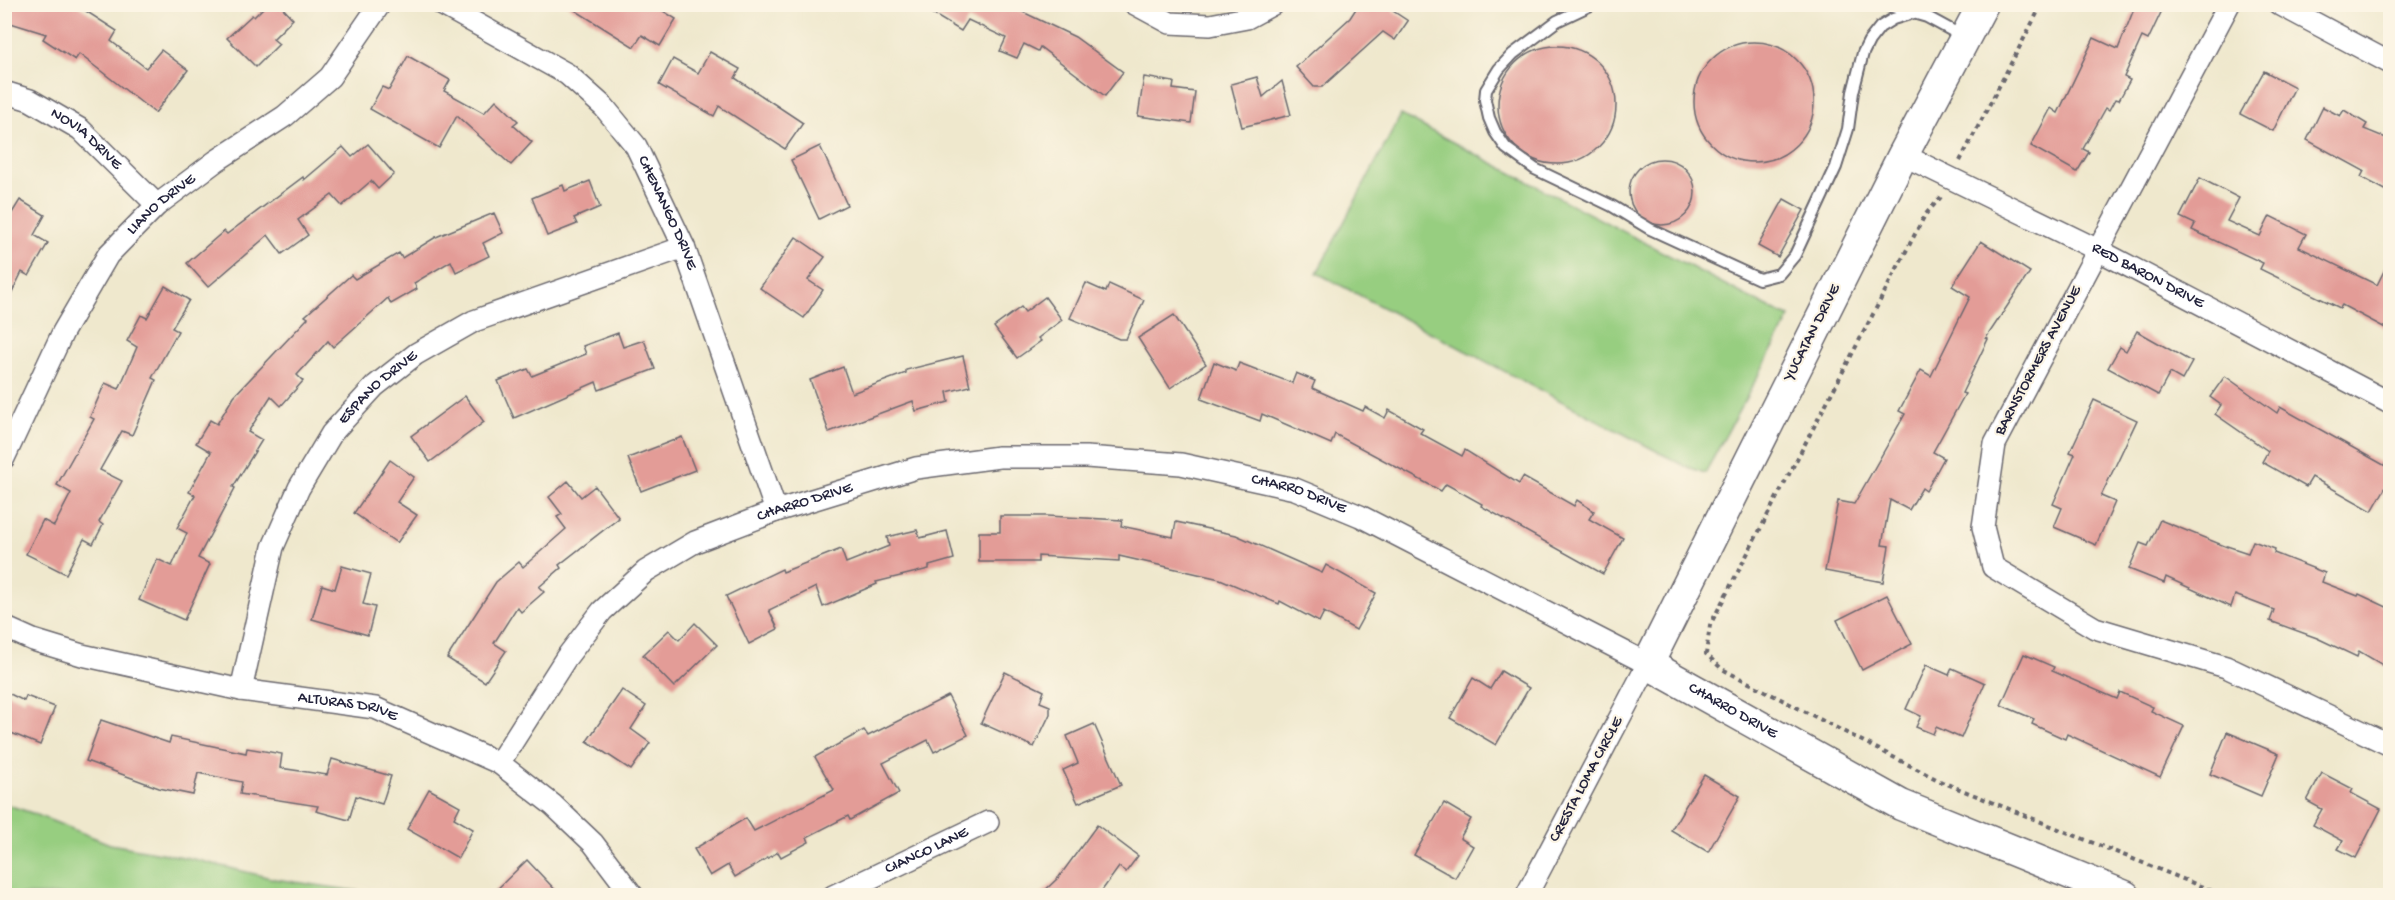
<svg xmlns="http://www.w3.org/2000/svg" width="2395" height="900" font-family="'Gochi Hand',sans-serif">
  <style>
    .green { fill: #97ce80; stroke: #5c785e; stroke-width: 1.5 }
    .building { fill: #e39c97 }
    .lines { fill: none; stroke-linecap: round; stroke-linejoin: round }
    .lane-casing { stroke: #6a676e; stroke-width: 14 }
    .street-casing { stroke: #6a676e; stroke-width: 24 }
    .secondary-casing { stroke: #6a676e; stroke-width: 33 }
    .path { stroke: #6a676e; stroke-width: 4; stroke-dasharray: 4.5 4.5; stroke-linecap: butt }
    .lane { stroke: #fff; stroke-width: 10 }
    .street { stroke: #fff; stroke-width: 21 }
    .secondary { stroke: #fff; stroke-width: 30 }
    .labels { text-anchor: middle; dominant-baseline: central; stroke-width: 4.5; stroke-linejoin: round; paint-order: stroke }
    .street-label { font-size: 16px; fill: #22223b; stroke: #fcf5e5 }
  </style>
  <rect width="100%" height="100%" fill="#fcf5e5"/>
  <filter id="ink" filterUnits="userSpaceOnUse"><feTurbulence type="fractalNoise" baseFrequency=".0167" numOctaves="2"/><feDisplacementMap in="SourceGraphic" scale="12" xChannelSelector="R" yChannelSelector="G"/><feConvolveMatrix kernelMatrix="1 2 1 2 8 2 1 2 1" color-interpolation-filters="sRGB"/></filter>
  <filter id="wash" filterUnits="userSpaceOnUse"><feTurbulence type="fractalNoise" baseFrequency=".008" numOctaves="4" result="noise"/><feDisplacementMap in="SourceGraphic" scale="24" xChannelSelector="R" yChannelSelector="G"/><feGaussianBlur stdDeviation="1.35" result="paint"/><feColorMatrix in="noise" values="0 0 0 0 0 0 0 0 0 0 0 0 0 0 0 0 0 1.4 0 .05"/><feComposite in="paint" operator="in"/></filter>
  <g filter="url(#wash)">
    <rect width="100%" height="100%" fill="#efe8cd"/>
    <g class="green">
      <path d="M1401,115L1781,314L1790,317L1705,473L1685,466L1317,273Z"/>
      <path d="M5,804L32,813L110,844L189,858L275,879L383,895H5Z"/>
    </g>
    <g id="blocks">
      <g class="building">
        <path d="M4,4H75L117,31L111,41L146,68L161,50L188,70L155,113L79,54L75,60L43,39L46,34L4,21Z"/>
        <path d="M267,4H279L293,19L273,39L279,44L256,67L227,38L252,15L254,17Z"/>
        <path d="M565,4H652L676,19L660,46L642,35L634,47Z"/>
        <path d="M916,4H1006L1075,37L1123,72L1105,96L1040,47L1038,51L1024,44L1017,58L1000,51L1006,38L968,20L961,31Z"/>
        <path d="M1359,4H1397L1393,11L1408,21L1395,40L1383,32L1322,87H1314L1296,67L1350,18Z"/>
        <path d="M2136,4H2165L2148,40L2142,37L2124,77L2130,80L2119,100L2115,99L2109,110L2106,108L2083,149L2089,152L2077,172L2031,146L2051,108L2058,113L2094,38L2118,49Z"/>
        <circle cx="1754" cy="102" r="60"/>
        <circle cx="1557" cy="105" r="59"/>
        <path d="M710,52L740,69L735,78L803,123L785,149L719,106L714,116L659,85L673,59L698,73Z"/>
        <path d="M408,56L450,80L444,91L484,113L496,100L518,121L513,125L532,142L511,165L457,116L439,148L370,109L382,87L389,90Z"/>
        <path d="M2264,71L2295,87L2273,131L2240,114Z"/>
        <path d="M1144,77L1174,82L1173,89L1195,92L1191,123L1138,116Z"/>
        <path d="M1257,77L1263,97L1282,81L1291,115L1242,127L1231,84Z"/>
        <path d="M2323,107L2340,116L2344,110L2367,124L2364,129L2391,140V193L2361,177L2364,171L2307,140Z"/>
        <path d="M368,144L394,174L378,189L371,181L342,206L332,195L298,220L308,235L282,254L268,235L208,287L187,263L224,231L227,234L303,177L304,180L343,147L352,157Z"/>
        <path d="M820,146L847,205L819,219L791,160Z"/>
        <circle cx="1662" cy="192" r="33"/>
        <path d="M2200,178L2239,198L2227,221L2260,236L2270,216L2306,234L2299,247L2377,285L2391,257V331L2342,305L2340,308L2260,269L2263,263L2192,230L2195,224L2180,217Z"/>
        <path d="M590,181L600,207L574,218L577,224L547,236L532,198L563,185L565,191Z"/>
        <path d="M1784,199L1804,210L1778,257L1758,246Z"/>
        <path d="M20,200L45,215L34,235L48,243L29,276L22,272L4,308V226Z"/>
        <path d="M494,213L503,233L483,243L489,256L456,272L451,261L414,283L417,289L391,304L388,298L333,347L328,341L297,375L303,381L281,406L271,396L248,432L262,440L233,487L235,488L198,558L210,564L184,620L139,600L157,559L172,566L187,533L177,528L195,495L189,492L211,452L196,443L210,420L217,424L234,396L308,318L305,316L351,275L355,279L399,253L402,258L436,237Z"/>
        <path d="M796,237L825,257L808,280L823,290L804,318L760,288Z"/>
        <path d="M1981,241L2030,272L1986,338L1988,339L1962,393L1965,394L1933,452L1944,458L1926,491L1922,488L1909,510L1890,500L1882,545L1889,546L1883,582L1825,571L1838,501L1854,504L1905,414L1899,411L1921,370L1931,376L1970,297L1952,286Z"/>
        <path d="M1086,283L1106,292L1109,284L1144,300L1126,339H1119L1070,318Z"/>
        <path d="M165,286L189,300L172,328L178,331L152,378L156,380L132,435L122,431L100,470L122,481L99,522L103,525L93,544L84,539L66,574L26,554L43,520L54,526L71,493L57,485L94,419L90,417L105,383L119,389L137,347L127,341L141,315L147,318Z"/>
        <path d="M1045,297L1062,320L1038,338L1041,341L1017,358L994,327L1021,307L1025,312Z"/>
        <path d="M1174,315L1206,364L1170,388L1138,338Z"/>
        <path d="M2137,331L2192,362L2182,380L2170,373L2158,395L2108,368L2120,347L2126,351Z"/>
        <path d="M618,333L623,347L644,340L655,369L599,390L596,382L514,418L498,381L528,369L532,376L586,354L583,346Z"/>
        <path d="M963,356L970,386L947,392L949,402L916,411L913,401L829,432L810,380L843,367L852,393L906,373V370Z"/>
        <path d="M1214,362L1236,371L1239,363L1292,383L1296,373L1315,381L1312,388L1363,411L1365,407L1385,418L1389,410L1423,429L1420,433L1462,456L1465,450L1519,484L1523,477L1574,506L1577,500L1594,511L1589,519L1623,538L1603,574L1481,506L1482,504L1446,484L1441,491L1335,434L1331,444L1262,414L1260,421L1201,399Z"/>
        <path d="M2225,376L2277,413L2280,407L2391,469V478L2372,511L2312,477L2306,487L2262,462L2268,451L2215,414L2221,405L2210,397Z"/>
        <path d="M465,396L484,422L430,462L411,436Z"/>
        <path d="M2094,400L2137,420L2101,496L2115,502L2096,545L2054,527L2062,508L2053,504L2075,454L2070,452Z"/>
        <path d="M682,437L695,470L641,491L628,458Z"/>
        <path d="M390,460L414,477L397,502L417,515L397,543L354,513Z"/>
        <path d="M568,481L581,497L595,486L619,518L559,565L561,568L539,587L544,592L521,612L517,607L494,643L506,651L485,682L447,658L496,582L519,562L523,567L566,529L557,517L562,514L549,497Z"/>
        <path d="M1000,516H1047L1122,520L1121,526L1173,537L1176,522L1236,535L1322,573L1326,565L1376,593L1356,630L1324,612L1319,622L1280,601L1279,604L1220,579L1119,556V561L1038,556V562H979V532H1000Z"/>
        <path d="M2160,520L2227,547V546L2248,553L2253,541L2275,549L2274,553L2325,573L2322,582L2358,596L2359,594L2391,609V670L2359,651L2357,657L2317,638L2270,621L2274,610L2235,595L2231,607L2166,577L2164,583L2129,569L2140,543L2148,546Z"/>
        <path d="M917,530L920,538L947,531L954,559L929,566V569L876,582L877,584L823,607L816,587L769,610L778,629L749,644L726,596L782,569L783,572L841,549L846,563L889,546L887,537Z"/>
        <path d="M342,566L371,574L363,604L375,607L368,635L312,619L322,585L335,589Z"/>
        <path d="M1887,595L1912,644L1862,670L1837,620Z"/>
        <path d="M695,623L717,645L674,687L643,655L669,630L679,640Z"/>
        <path d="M2024,654L2054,667L2052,671L2117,699L2120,692L2153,707L2151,711L2184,726L2160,777L2067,734L2065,739L2032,724L2034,719L2001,705Z"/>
        <path d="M1926,665L1949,675L1952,668L1985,683L1961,738L1936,727L1933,734L1916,727L1921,716L1906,709Z"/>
        <path d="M1501,671L1529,688L1496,745L1450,718L1473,678L1490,689Z"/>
        <path d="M1005,672L1044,691L1040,702L1050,706V714L1034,747L981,723Z"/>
        <path d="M622,690L646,706L631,729L650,743L631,770L587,741Z"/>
        <path d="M4,691L24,701L26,696L55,707L40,745L4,730Z"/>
        <path d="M948,696L968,735L934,752L928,740L883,763L899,793L850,820L848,816L807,837L809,842L781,857L778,852L735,877L728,865L710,876L694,849L746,818L754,831L834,790L815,757L864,730L868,736Z"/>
        <path d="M101,720L169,743L171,737L246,753L247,748L282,754L280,768L327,775L332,759L391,776L382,804L356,796L349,820L316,811L318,806L240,794L242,782L198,773L193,795L159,788L86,761Z"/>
        <path d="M1094,724L1121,785L1078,803L1063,770L1078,763L1067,736Z"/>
        <path d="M2227,732L2279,754L2261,796L2210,774Z"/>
        <path d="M2322,773L2353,789L2351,793L2381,809L2356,858L2338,849L2343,841L2313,825L2322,809L2307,801Z"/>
        <path d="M1704,775L1740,796L1708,852L1671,830Z"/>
        <path d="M429,789L460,806L454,818L473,829L458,858L407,829Z"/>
        <path d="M1444,803L1471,819L1460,838L1473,846L1455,878L1414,855Z"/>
        <path d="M1097,825L1138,856L1126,872L1119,867L1098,896H1039L1059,877Z"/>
        <path d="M527,860L561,896H490Z"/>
      </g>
    </g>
  </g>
  <g filter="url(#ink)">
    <use href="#blocks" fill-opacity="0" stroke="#6a676e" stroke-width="1.5"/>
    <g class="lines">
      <defs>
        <g id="lane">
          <path d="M1593,4L1557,21L1513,54L1499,69L1486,90L1485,100L1489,118L1495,132L1506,148L1535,169L1612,206L1650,229L1759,279L1779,274L1795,255L1836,167L1848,129L1853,92L1863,53L1869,41L1880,27L1893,19L1913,13"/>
          <path d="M1882,4L1927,17L1962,36"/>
        </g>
        <g id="street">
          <path id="s1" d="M441,4L567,74L604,107L636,146L684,247L776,511"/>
          <path d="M1135,4L1170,23L1210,25L1247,18L1273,4"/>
          <path d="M2229,4L1995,444L1983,527L1993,567L2095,628L2226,667L2390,745"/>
          <path d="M2279,4L2390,63"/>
          <path id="s2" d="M4,92L30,100L80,129L157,205"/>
          <path id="s3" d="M1903,155L2098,250L2390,403"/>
          <path id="s4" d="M4,458L63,332L108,255L157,205L216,161L285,116L330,77L380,4"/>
          <path id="s5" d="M4,627L33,640L82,655L241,690L375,708L499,763L553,805L593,843L633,896"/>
          <path id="s6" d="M241,690L273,547L299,488L332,433L375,386L416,354L474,321L684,247"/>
          <path id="s7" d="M499,763L566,658L602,611L646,571L695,542L776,511L916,468L999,457H1086L1181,464L1295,489L1360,516L1648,664L1526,896"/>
          <path id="s8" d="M833,896L988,822"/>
        </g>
        <g id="secondary">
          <path id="s9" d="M1983,4L1903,155L1648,664L1901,805L2125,896"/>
        </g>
      </defs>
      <use href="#lane" class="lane-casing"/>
      <use href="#street" class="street-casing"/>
      <use href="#secondary" class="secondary-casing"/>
      <g class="path">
        <path d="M1960,161L2042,4"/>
        <path d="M1941,197L1925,215L1710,625L1706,654L1722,669L1942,782L2225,896"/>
      </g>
      <use href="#lane" class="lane"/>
      <use href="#street" class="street"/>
      <use href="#secondary" class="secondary"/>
    </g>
  </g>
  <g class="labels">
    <g class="street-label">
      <text stroke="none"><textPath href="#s2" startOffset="96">NOVIA DRIVE</textPath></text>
      <text stroke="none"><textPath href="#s4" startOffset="302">LIANO DRIVE</textPath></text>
      <text stroke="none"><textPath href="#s1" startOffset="318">CHENANGO DRIVE</textPath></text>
      <text stroke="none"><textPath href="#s3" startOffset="273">RED BARON DRIVE</textPath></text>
      <text transform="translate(1813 333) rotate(-63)">YUCATAN DRIVE</text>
      <text transform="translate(2039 361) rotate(-62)">BARNSTORMERS AVENUE</text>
      <text stroke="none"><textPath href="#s6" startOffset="340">ESPANO DRIVE</textPath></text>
      <text stroke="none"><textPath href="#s7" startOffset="921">CHARRO DRIVE</textPath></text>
      <text stroke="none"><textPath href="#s7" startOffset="417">CHARRO DRIVE</textPath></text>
      <text stroke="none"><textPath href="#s5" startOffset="354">ALTURAS DRIVE</textPath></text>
      <text stroke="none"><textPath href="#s9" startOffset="837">CHARRO DRIVE</textPath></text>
      <text transform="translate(1587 780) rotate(-62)">CRESTA LOMA CIRCLE</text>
      <text stroke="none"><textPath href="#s8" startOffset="104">CIANCO LANE</textPath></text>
    </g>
  </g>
  <rect width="2395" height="900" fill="none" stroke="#fcf5e5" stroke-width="24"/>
</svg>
